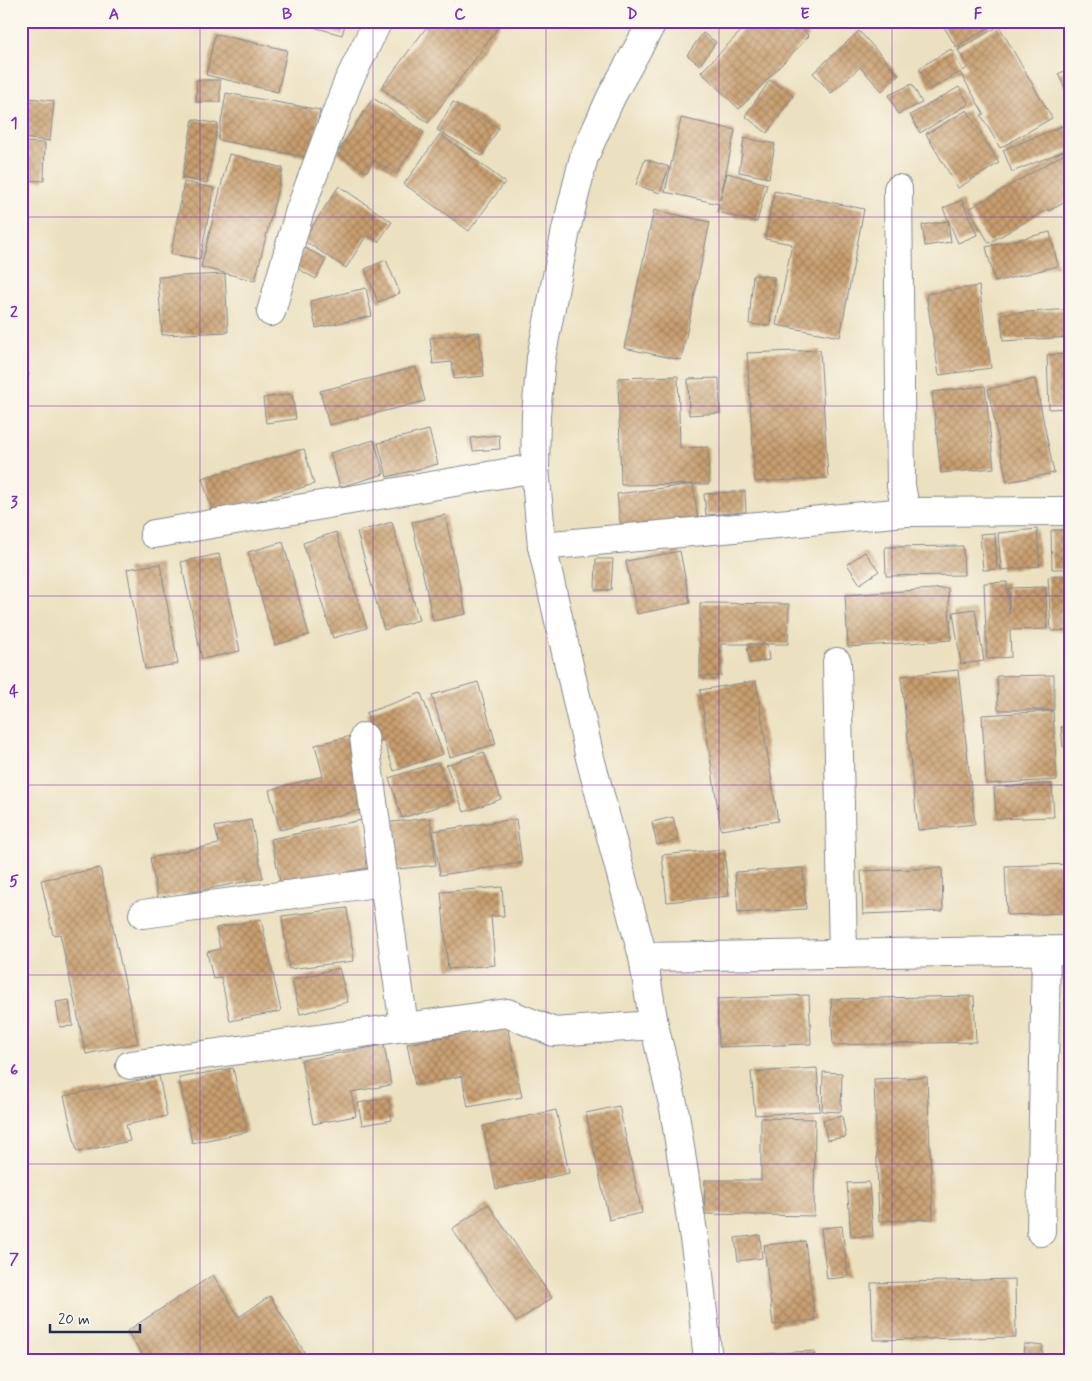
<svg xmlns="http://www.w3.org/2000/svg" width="1092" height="1381" font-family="Mynerve,sans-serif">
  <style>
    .building { fill: url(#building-cross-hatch) }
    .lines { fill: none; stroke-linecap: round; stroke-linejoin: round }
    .minor-casing { stroke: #83888f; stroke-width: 30 }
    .minor { stroke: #fff; stroke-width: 28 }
    .grid { fill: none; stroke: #7b2cbf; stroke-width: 1; stroke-opacity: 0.55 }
    .neatline { fill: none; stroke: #7b2cbf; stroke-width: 2 }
    .grid-label { font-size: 16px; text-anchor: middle; font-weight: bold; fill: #7b2cbf }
  </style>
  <defs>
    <pattern id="building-cross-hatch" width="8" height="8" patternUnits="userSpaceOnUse" patternTransform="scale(1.25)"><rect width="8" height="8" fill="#c89e6d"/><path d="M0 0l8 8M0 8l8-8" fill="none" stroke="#a2815d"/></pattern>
  </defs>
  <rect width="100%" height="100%" fill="#fbf7ec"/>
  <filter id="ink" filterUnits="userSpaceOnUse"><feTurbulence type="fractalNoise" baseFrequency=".02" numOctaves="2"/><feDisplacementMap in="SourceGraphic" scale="10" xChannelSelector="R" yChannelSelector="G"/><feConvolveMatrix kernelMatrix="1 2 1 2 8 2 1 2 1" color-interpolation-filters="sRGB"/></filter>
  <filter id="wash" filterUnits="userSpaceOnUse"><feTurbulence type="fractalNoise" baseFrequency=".0096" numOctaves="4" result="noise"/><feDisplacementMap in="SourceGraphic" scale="20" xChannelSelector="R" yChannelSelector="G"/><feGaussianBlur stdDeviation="1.12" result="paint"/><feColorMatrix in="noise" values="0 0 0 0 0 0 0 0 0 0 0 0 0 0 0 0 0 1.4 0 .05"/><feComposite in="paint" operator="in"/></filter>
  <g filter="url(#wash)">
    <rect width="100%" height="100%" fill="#ebe1c0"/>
    <g id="blocks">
      <g class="building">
        <path d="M292,21H346L342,35Z"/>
        <path d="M418,21H503L428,123L381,88L426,28Z"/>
        <path d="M751,21H794L809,36L739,109L701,72Z"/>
        <path d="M943,21H1000L956,47L941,22Z"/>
        <path d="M999,26L1052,118L1000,148L981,115L984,114L960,72L931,89L919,68L951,49L963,71L968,67L958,50Z"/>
        <path d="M859,31L899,75L882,91L860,67L831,93L813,73Z"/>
        <path d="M703,33L716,42L700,65L687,55Z"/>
        <path d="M215,34L287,50L278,92L206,75Z"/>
        <path d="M1071,68V99L1058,74Z"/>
        <path d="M197,80H220V102H196Z"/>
        <path d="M770,80L793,96L767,133L745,116Z"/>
        <path d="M912,84L922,103L898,114L889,95Z"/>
        <path d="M959,87L969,104L920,133L910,115Z"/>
        <path d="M226,93L320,110L311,158L218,140Z"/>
        <path d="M21,97L54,101L50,141L21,138Z"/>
        <path d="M373,98L424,132L396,174L374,160L366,172L337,153Z"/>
        <path d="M453,102L499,128L482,156L437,130Z"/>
        <path d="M967,110L999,163L958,188L926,134Z"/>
        <path d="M681,118L735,130L720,200L727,173L767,184L757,222L717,212L719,204L665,192Z"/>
        <path d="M193,119L218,124L207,183L182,178Z"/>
        <path d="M1065,125L1071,138V148L1012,172L1003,150Z"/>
        <path d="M440,134L505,182L469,231L404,184Z"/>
        <path d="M744,138L775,144L769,178L739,172Z"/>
        <path d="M21,142L45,143L44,181L21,180Z"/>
        <path d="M1071,150V199L1049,211L1048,209L989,243L969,209Z"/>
        <path d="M229,154L283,168L255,281L201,267Z"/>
        <path d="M645,159L669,167L660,193L636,185Z"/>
        <path d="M184,182L214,188L200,259L171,254Z"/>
        <path d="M339,186L392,222L378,242L367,235L346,268L303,240Z"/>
        <path d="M774,191L864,209L840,337L776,325L792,244L765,239Z"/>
        <path d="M962,200L977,235L958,243L943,208Z"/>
        <path d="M654,210L710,222L681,360L624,348Z"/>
        <path d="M948,221L951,242L925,246L922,225Z"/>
        <path d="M1050,232L1058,266L995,282L986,247Z"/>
        <path d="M305,248L326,259L316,279L295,267Z"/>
        <path d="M386,260L400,293L378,302L365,269Z"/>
        <path d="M225,274L228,332L162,335L158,277Z"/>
        <path d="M753,275L774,277L770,326L749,324Z"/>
        <path d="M979,286L991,368L939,375L926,294Z"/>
        <path d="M366,288L372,316L316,328L310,301Z"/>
        <path d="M1071,309V337L1003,341L1001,314Z"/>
        <path d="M479,332L484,376L454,379L452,362L433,364L430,338Z"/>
        <path d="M820,350L828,478L755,482L747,353Z"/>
        <path d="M1071,354V408L1049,409L1047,355Z"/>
        <path d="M416,367L425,401L329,425L320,391Z"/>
        <path d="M21,372L29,373L22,429H21Z"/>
        <path d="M678,376L680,448L708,447L709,484L621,485L618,378Z"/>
        <path d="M719,378L720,413L689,415L688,379Z"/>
        <path d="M1035,379L1054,473L1007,482L988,389Z"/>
        <path d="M985,386L994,468L941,473L932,392Z"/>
        <path d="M292,394L296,419L266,423L263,398Z"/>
        <path d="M429,430L438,464L387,477L378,443Z"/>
        <path d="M499,435L500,449L473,451L471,438Z"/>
        <path d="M374,440L384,474L340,487L330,453Z"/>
        <path d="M304,449L314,484L213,514L202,478Z"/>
        <path d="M693,484L698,520L621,530L617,494Z"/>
        <path d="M745,491L746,512L706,515L704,494Z"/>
        <path d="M445,515L466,614L433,621L412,522Z"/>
        <path d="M392,522L419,620L384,630L357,532Z"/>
        <path d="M1037,529L1040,566L1001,570L998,533Z"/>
        <path d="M1051,530H1071V569H1052Z"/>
        <path d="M336,532L367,628L333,638L303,543Z"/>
        <path d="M995,533L997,569L983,570L980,534Z"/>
        <path d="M283,542L309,635L275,645L248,552Z"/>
        <path d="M963,546L964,575L886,576L885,547Z"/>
        <path d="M680,551L690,603L637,614L626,561Z"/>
        <path d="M865,552L879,571L860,584L847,564Z"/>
        <path d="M219,554L240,651L202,659L181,562Z"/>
        <path d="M596,559H613L611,590H595Z"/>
        <path d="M160,564L178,664L145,669L127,569Z"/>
        <path d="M1071,575V630L1051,631L1048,577Z"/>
        <path d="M1007,582L1009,614V588L1046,587L1047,629L1010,630L1011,657L987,659L984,583Z"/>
        <path d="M948,588L951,640L848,647L845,595Z"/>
        <path d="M700,603L789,604L788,644H721V676H700Z"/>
        <path d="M975,609L984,661L961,664L953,612Z"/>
        <path d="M767,644L769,660L750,663L747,648Z"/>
        <path d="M958,670L975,824L918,830L901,676Z"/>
        <path d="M1054,675V710H998L997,676Z"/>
        <path d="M756,681L778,821L721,830L700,690Z"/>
        <path d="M478,682L496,744L450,757L432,695Z"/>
        <path d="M421,693L443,754L394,771L383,739L377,742L366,713Z"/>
        <path d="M1053,711L1057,780L986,784L982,715Z"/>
        <path d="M1071,726V746L1063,747L1061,727Z"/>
        <path d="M351,736L368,808L280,830L269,790L323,776L315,745Z"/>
        <path d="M484,752L501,799L464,812L446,765Z"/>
        <path d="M438,762L452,802L402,818L389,778Z"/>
        <path d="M1052,784L1054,817L996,819L994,787Z"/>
        <path d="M673,817L679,840L657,845L652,822Z"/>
        <path d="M430,818L436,865L389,870L383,823Z"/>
        <path d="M516,819L522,863L440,875L433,831Z"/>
        <path d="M251,820L263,878L158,899L150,858L219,844L215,827Z"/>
        <path d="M362,820L372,867L281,886L271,839Z"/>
        <path d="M724,849L729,896L667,902L662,855Z"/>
        <path d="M1071,864V913L1007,915L1005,866Z"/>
        <path d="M100,868L138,1043L86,1054L60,934L53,935L41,880Z"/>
        <path d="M803,868L806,909L738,913L735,872Z"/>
        <path d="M942,868L943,911L863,914L861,871Z"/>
        <path d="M502,887L504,916H491L495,965L448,969L441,892Z"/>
        <path d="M347,908L354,961L289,969L282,916Z"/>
        <path d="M261,919L281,1011L230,1021L221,977L213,979L207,952L220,949L216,928Z"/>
        <path d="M339,968L348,1002L300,1014L292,980Z"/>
        <path d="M809,995L811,1044L719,1047L717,999Z"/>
        <path d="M974,996L976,1042L833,1045L831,999Z"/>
        <path d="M69,1000L73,1026L60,1027L56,1002Z"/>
        <path d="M1069,1000H1071V1042H1067Z"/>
        <path d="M507,1025L522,1097L468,1107L462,1076L415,1085L407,1044Z"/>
        <path d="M384,1045L391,1085L351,1092L356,1116L313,1124L301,1060Z"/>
        <path d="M233,1068L247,1132L192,1143L179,1078Z"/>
        <path d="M817,1068L820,1111L755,1115L751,1072Z"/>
        <path d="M823,1072L842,1073L841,1112L822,1111Z"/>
        <path d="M159,1076L167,1116L126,1125L130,1141L77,1152L64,1096Z"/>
        <path d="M927,1077L933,1219L879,1221L874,1079Z"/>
        <path d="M388,1098L392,1120L362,1125L358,1103Z"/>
        <path d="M619,1106L642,1213L609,1220L586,1113Z"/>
        <path d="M556,1110L569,1173L496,1189L483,1126Z"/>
        <path d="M842,1116L846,1137L827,1140L823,1120Z"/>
        <path d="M761,1118L815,1119L814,1216L704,1214L705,1180H761Z"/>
        <path d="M869,1182L873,1236L851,1237L847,1183Z"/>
        <path d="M488,1204L552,1298L516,1322L452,1229Z"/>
        <path d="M842,1226L848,1277L827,1279L821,1228Z"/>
        <path d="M760,1235L762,1258L738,1261L735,1238Z"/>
        <path d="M805,1241L815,1320L773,1325L764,1245Z"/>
        <path d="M213,1275L239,1317L270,1296L309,1360H146L127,1331Z"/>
        <path d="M1015,1279L1016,1337L873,1340L871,1283Z"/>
        <path d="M1024,1344L1043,1346L1042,1360H1023Z"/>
        <path d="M814,1351L815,1360H761L760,1354Z"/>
      </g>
    </g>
  </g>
  <g filter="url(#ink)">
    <use href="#blocks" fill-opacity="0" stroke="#83888f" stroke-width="1"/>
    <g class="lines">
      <defs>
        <g id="minor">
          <path d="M653,21L611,97L584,157L566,230L541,358L536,415L535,468L542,546L590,758L643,957L654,1025L674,1108L698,1265L708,1360"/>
          <path d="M898,189L901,486L906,512"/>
          <path d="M271,312L300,210L348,82L378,21"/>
          <path d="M154,534L535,468"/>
          <path d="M542,546L906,512L1071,511"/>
          <path d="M837,662L843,954"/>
          <path d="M364,737L404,1026"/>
          <path d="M143,914L384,882"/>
          <path d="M643,957L1071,950"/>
          <path d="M130,1065L507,1013L554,1032L654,1025"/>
          <path d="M1041,1232L1046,950"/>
        </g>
      </defs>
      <use href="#minor" class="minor-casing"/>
      <use href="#minor" class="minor"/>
    </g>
  </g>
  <path class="grid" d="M200,21V1360M373,21V1360M546,21V1360M719,21V1360M892,21V1360M21,217H1071M21,406H1071M21,596H1071M21,785H1071M21,975H1071M21,1164H1071"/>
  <rect width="1092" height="1381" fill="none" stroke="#fbf7ec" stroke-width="55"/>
  <path d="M50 1324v8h90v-8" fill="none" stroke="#1b2f5e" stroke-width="2.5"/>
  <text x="58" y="1324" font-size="15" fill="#1b2f5e" stroke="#fbf7ec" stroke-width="4" paint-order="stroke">20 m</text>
  <rect x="28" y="28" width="1036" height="1326" class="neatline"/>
  <g class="grid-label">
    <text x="114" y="19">A</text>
    <text x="287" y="19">B</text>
    <text x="460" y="19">C</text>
    <text x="632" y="19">D</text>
    <text x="805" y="19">E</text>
    <text x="978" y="19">F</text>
    <text x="14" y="128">1</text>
    <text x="14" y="317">2</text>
    <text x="14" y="507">3</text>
    <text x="14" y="696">4</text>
    <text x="14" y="886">5</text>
    <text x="14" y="1075">6</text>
    <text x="14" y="1264">7</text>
  </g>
</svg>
